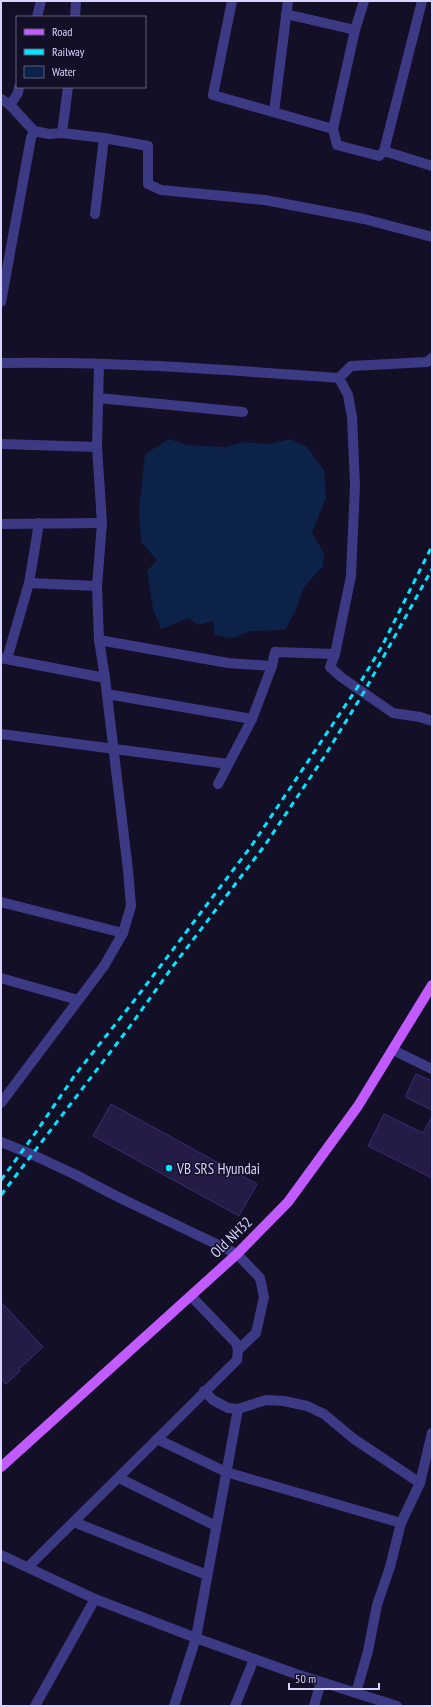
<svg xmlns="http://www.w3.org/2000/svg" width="433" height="1707" font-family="'PT Sans Narrow',sans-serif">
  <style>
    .water { fill: #0c2248 }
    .building { fill: #241b47; stroke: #3b2d73 }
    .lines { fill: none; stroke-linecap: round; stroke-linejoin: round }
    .minor { stroke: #3d3a85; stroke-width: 10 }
    .tertiary { stroke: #3d3a85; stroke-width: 10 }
    .primary { stroke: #c25bff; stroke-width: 10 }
    .rail { stroke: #00e5ff; stroke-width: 3; stroke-dasharray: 6 5; stroke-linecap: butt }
    .poi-dot { fill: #00e5ff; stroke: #130f26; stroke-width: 1.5 }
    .labels { text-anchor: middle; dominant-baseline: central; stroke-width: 3; stroke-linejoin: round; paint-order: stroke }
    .poi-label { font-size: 15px; fill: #d9d4ff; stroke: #130f26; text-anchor: start }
    .street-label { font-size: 15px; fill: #d9d4ff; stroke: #130f26 }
  </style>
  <rect width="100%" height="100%" fill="#130f26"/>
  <path class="water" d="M169,439L188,445L225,447L244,442L269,444L290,439L306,446L324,470L326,498L312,533L324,553L323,566L304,587L295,612L285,630L251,631L233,638L215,635L213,621L198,625L189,618L161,629L153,609L147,571L157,560L141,542L139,510L145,454Z"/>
  <g class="building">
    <path d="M416,1074L432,1081V1110L405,1097Z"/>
    <path d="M111,1104L257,1184L239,1216L93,1136Z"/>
    <path d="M384,1114L423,1133L432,1117V1178L368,1146Z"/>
    <path d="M1,1302L43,1347L19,1369L20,1371L6,1384L1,1379Z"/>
  </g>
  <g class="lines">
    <g class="minor">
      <path d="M232,1L213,95L333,129L355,30"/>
      <path d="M422,1L384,151L432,166"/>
      <path d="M286,14L355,30L364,1"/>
      <path d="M37,17L41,1"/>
      <path d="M75,17L76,1"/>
      <path d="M1,99L10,105L34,131"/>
      <path d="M10,105L18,93L19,87"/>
      <path d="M274,112L288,1"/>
      <path d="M333,129L337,145L379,156L384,151"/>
      <path d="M62,133L104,138L148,146V184L161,190L265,200L364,219L432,237"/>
      <path d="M95,214L104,138"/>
      <path d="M1,302L31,138L34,131L49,134L62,133L68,87"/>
      <path d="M339,378L351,366L427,362L432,358"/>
      <path d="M98,398L243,412"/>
      <path d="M1,444L97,447"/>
      <path d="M1,524L102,523"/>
      <path d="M29,583L39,523"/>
      <path d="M99,640L228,663L272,666L275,652L335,654"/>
      <path d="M1,658L105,678"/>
      <path d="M7,659L29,583L97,586"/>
      <path d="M107,694L252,719"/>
      <path d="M1,734L228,764"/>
      <path d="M218,784L252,719L272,666"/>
      <path d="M1,902L123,933"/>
      <path d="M1,978L78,1000"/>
      <path d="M393,1050L432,1069"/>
      <path d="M1,1103L104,966L123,933L131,906L128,870L105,678L99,640L97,586L102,523L97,447L99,364"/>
      <path d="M1,1142L33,1155L76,1175L116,1196L237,1254L260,1278L264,1297L256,1333L238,1350"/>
      <path d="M204,1391L213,1400L228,1408L238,1409L266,1400L284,1401L307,1406L324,1414L354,1439L420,1483"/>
      <path d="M157,1439L226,1472L401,1523"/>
      <path d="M119,1478L216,1526"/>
      <path d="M74,1522L207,1575"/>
      <path d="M28,1567L237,1360L238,1350L236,1343L191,1296"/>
      <path d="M356,1693L368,1651L377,1605L390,1567L401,1523L420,1483L432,1433"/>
      <path d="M35,1706L95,1599"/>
      <path d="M174,1706L196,1638L238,1409"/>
      <path d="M235,1706L254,1659"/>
      <path d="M314,1706L321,1682"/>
    </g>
    <g class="tertiary">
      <path d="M1,363C114,361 227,370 339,378L348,395L352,417L355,485L351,576L335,654L330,667L341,677L393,713L420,717L432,721"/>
      <path d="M1,1555L95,1599L196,1638L296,1674L397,1706"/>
    </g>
    <path class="primary" d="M1,1467L237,1254L288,1202L358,1106L432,985"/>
    <g class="rail">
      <path d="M1,1180L34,1135L75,1075L137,997L252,845L357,688L382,646L432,546"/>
      <path d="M1,1195L128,1029L173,966L265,845L324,757L364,692L432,569"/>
    </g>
  </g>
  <circle class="poi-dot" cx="169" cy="1168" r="4"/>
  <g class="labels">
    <g class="poi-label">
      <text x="177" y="1168">VB SRS Hyundai</text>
    </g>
    <g class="street-label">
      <text transform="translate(231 1237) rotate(-44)">Old NH32</text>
    </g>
  </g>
  <rect width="433" height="1707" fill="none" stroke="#d9d4ff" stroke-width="4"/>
  <rect x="16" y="16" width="130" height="72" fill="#130f26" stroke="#625e7d"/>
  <rect x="24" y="29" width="20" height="6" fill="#c25bff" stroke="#625e7d"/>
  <text x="52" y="36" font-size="12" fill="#d9d4ff">Road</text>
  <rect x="24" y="49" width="20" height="6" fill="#00e5ff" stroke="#625e7d"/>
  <text x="52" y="56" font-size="12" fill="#d9d4ff">Railway</text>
  <rect x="24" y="66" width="20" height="12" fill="#0c2248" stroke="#625e7d"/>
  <text x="52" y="76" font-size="12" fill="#d9d4ff">Water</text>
  <path d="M289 1683v6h90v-6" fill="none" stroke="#d9d4ff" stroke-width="2"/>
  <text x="295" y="1683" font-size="12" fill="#d9d4ff" stroke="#130f26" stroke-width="3" paint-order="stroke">50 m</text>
</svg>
